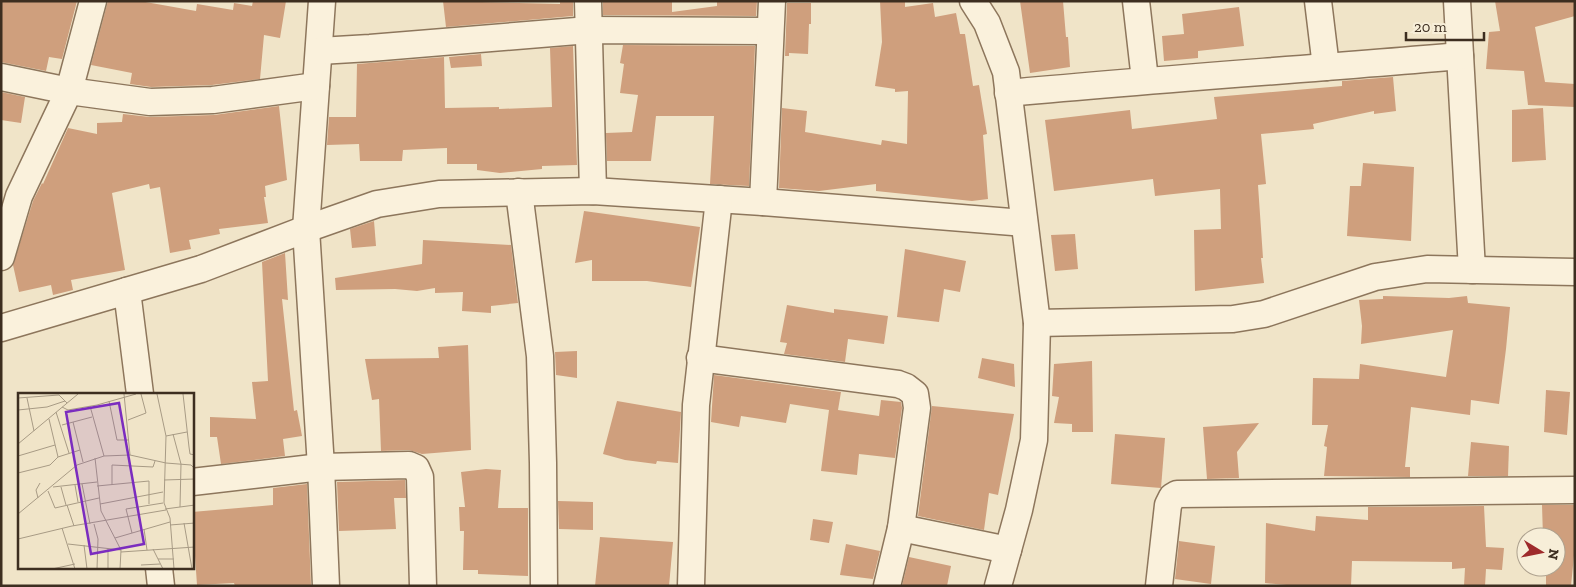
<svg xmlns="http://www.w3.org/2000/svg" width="1576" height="587" font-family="'Zilla Slab',serif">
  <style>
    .building { fill: #cf9f7d }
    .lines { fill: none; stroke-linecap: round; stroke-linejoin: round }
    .minor-casing { stroke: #8d765c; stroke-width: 29 }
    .minor { stroke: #faf1dc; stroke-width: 26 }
    .inset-road { fill: none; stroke: #a89b85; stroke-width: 1 }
    .view { fill: #7b2cbf; fill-opacity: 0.15; stroke: #7b2cbf; stroke-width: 2.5 }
    .inset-edge { fill: none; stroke: #3d2e20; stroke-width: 2.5 }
  </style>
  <rect width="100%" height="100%" fill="#f0e4c8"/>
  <g class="building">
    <path d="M1,1H77L62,59L49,57L46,71L1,62Z"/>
    <path d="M108,1H140L196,11L197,4L233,10L234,3L252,6L253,1H286L280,38L264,35L260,79L212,85L151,87L130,84L132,73L91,65Z"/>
    <path d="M443,1L560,4V1H573V16L446,27Z"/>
    <path d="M603,1H672V12L717,6V1H757L756,16L603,15Z"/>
    <path d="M880,1H905V7L933,3L935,17L956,13L960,34H965L973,86L979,85L987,134L983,135L988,199L972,201L876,191V184L819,191L779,188L782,108L807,111L805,132L881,145L882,140L907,144L908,91L895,92V89L875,86L882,42Z"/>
    <path d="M1020,1H1063L1066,37H1068L1070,67L1030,73Z"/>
    <path d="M1495,1H1575V16L1535,27L1545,82L1575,84V107L1528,105L1524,71L1486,69L1489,32L1500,31Z"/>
    <path d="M787,3H811V24H809L808,54L789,53V56H785Z"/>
    <path d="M1239,7L1244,46L1198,51V58L1164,61L1162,36L1184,34L1182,14Z"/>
    <path d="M623,45L755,46L749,186L710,184L714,116H656L651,161H607L606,133L632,132L638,95L620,93L624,64L620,63Z"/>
    <path d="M573,46L577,165L542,166V169L500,173L477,170V164H447V148L403,150L402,161H360L359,144L327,145L329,117H356L357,64L444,57L445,108L499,107V109L552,107L550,48Z"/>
    <path d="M481,54L482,66L451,68L449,57Z"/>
    <path d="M1393,77L1396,111L1374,114V111L1313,124L1314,129L1261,134L1266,184L1258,185L1263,258H1261L1264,283L1195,291L1194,230L1221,229L1220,189L1155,196L1153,179L1054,191L1045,120L1130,110L1132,129L1217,119L1214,97L1342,86V81Z"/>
    <path d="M1,92L25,97L21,123L1,120Z"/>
    <path d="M279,106L287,180L265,186L266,197H264L268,223L219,229L220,234L189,240L191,249L170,253L160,187L150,189L149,184L112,193L125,270L71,280L73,290L53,295L51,285L19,292L13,265L33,201L42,183L43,184L68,128L97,134V123L122,122L123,114L150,117L214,115Z"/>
    <path d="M1543,108L1546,160L1512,162V110Z"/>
    <path d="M1363,163L1414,167L1411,241L1347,236L1350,186H1361Z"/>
    <path d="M584,211L700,227L691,287L647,281H592V260L575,263Z"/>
    <path d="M374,221L376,246L352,248L350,229Z"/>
    <path d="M1075,234L1078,269L1055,271L1051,235Z"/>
    <path d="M423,240L511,245L518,303L491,306V313L462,311L463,292L435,293V288L417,291L395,289L336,290L335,278L422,264Z"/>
    <path d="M905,249L966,261L960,292L944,289L939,322L897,317Z"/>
    <path d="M285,253L288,300L282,299L294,411L297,410L302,436L283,439L285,456L221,464L217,437H210V417L256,419L252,382L268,381L262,262Z"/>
    <path d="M1383,296L1449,298L1467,296L1468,303L1510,307L1506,349L1499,404L1471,400L1470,415L1411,407L1405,467H1410V477L1324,476L1327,447L1324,446L1328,425H1312L1313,378L1359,379L1360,364L1446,377L1453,330L1361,344L1362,326L1359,300L1383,299Z"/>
    <path d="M787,305L834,313V309L851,311L888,316L884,344L848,339L845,362L784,354L787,343L780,342Z"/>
    <path d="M468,345L471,450L422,454L409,450L381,451L379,399L372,400L365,359L439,358L438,347Z"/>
    <path d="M577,351V378L556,375L555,352Z"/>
    <path d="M982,358L1014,364L1015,387L978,378Z"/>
    <path d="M1092,361L1093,432H1072V424L1054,423L1059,397L1052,396L1054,364Z"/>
    <path d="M714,375L841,392L838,410L879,416L881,400L901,402L902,408L895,458L859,454L857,475L821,471L829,410L790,404L786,423L741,416L739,427L711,422Z"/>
    <path d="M1546,390L1570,392L1567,435L1544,432Z"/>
    <path d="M617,401L681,412L678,463L657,461L656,464L625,460L603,454Z"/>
    <path d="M932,406L1014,414L998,495L989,493L984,530L918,516Z"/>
    <path d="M1259,423L1237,452L1239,478L1207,479L1203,427Z"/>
    <path d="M1115,434L1165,438L1161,488L1111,484Z"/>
    <path d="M1471,442L1509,446L1508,476H1468Z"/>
    <path d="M486,469L501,470L498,508H528V576L478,574V570H463L464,531H460L459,507H465L461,472Z"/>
    <path d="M405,480L406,498H394L396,529L339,531L337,482Z"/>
    <path d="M307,484L311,586H235L234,583L197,585L192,512L273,505V488Z"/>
    <path d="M558,501L593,502V530L559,529Z"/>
    <path d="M1542,505H1575V545L1571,586H1546V570H1544V567H1556V537H1543Z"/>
    <path d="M1484,506L1486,547L1504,548L1502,570L1486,569L1485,586H1464L1465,568L1452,569V562L1352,561L1351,586H1298L1265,583L1266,523L1315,531L1316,516L1368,520V507Z"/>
    <path d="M813,519L833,522L829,543L810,540Z"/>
    <path d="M600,537L673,542L669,586H595Z"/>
    <path d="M1179,541L1215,546L1211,584L1175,579Z"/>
    <path d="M846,544L880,551L873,579L840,575Z"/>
    <path d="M909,557L951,566L947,586H902Z"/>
  </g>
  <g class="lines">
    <defs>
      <g id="minor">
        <path d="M322,1L306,229L321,467L326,586"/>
        <path d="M588,1L593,191"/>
        <path d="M973,1L987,23L1006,72L1037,323L1034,440L1019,510L998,586"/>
        <path d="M1136,1L1145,80"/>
        <path d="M1318,1L1326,67"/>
        <path d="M1457,1L1472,270"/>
        <path d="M319,51L370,48L589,30L770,31"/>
        <path d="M1,77L69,91L150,102L213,100L316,86"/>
        <path d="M1008,93C1159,79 1310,69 1460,56"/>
        <path d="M519,192L540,356L543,463L544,586"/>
        <path d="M763,202L772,1"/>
        <path d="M1,257L19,196L69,91L93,1"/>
        <path d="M127,291L140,394"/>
        <path d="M1037,323L1233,319L1264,314L1375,277L1427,269L1575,272"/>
        <path d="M1,328L201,269L306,229L377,204L439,194L593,191L763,202L1024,223"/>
        <path d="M700,358L898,384L906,387L915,394L917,408L901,528L887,586"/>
        <path d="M192,482L321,467L409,465L416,468L420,477L423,586"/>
        <path d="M901,528L1008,550"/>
        <path d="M159,568L161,586"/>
        <path d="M691,586L696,405L719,199"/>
        <path d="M1159,586L1168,505L1172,497L1177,494L1575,490"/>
      </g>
    </defs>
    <use href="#minor" class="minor-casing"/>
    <use href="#minor" class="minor"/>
  </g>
  <g transform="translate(18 393)">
    <rect width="176" height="176" fill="#f0e4c8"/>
    <path class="inset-road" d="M106,1L112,62M139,1L148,43L146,110L152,125L156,176M165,1L171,54L172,61L177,62M0,5L41,2L49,10M9,5L16,38M91,8L99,47H111M72,13L86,63M44,14L50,17L79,12L118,1M0,17L29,14L47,8M38,19L51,60M31,26L40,64L62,57M110,27L128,20L123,1M55,29L65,69M44,32L74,24M155,41L163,71L162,114M148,43L169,39M0,51L60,1M0,63L37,52M77,65L83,118L103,157L102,176M0,80L32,72L40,64M146,87L177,86M64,91L72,131M57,92L60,109M94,92V72L135,74L137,68M79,93L131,88V111M35,94L79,89M43,94L48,112M30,98L37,115L81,105M20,105L18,97L22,90M82,111L145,99M49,112L56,133M147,116L177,112M0,121L59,72L86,63L112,62L148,70L173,72L177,76M166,130L174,176M76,131L80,146L79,176M152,132L177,130M44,135L57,176M126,136L129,157M114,140L108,116L145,110M97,145L152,129M0,146L54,133L148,117M50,151L103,157M66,152L69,176M135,156L145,176M103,159L177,154M140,166H156M123,172L142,171M34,176L57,171M90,176V156"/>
    <path class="view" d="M101,10L126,151L73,161L48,19Z"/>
    <rect width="176" height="176" class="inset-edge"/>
  </g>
  <rect width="1576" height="587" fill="none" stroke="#3d2e20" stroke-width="5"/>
  <g transform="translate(1541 552) rotate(100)"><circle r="24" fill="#f7eed8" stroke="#ada18e"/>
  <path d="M0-4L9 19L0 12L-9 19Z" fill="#9e2a2b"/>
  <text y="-8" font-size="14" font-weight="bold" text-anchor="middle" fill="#3d2e20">N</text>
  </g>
  <path d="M1406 32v8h78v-8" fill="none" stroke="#3d2e20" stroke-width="2.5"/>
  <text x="1414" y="32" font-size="15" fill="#3d2e20" stroke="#f7eed8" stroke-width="4" paint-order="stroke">20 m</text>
</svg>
